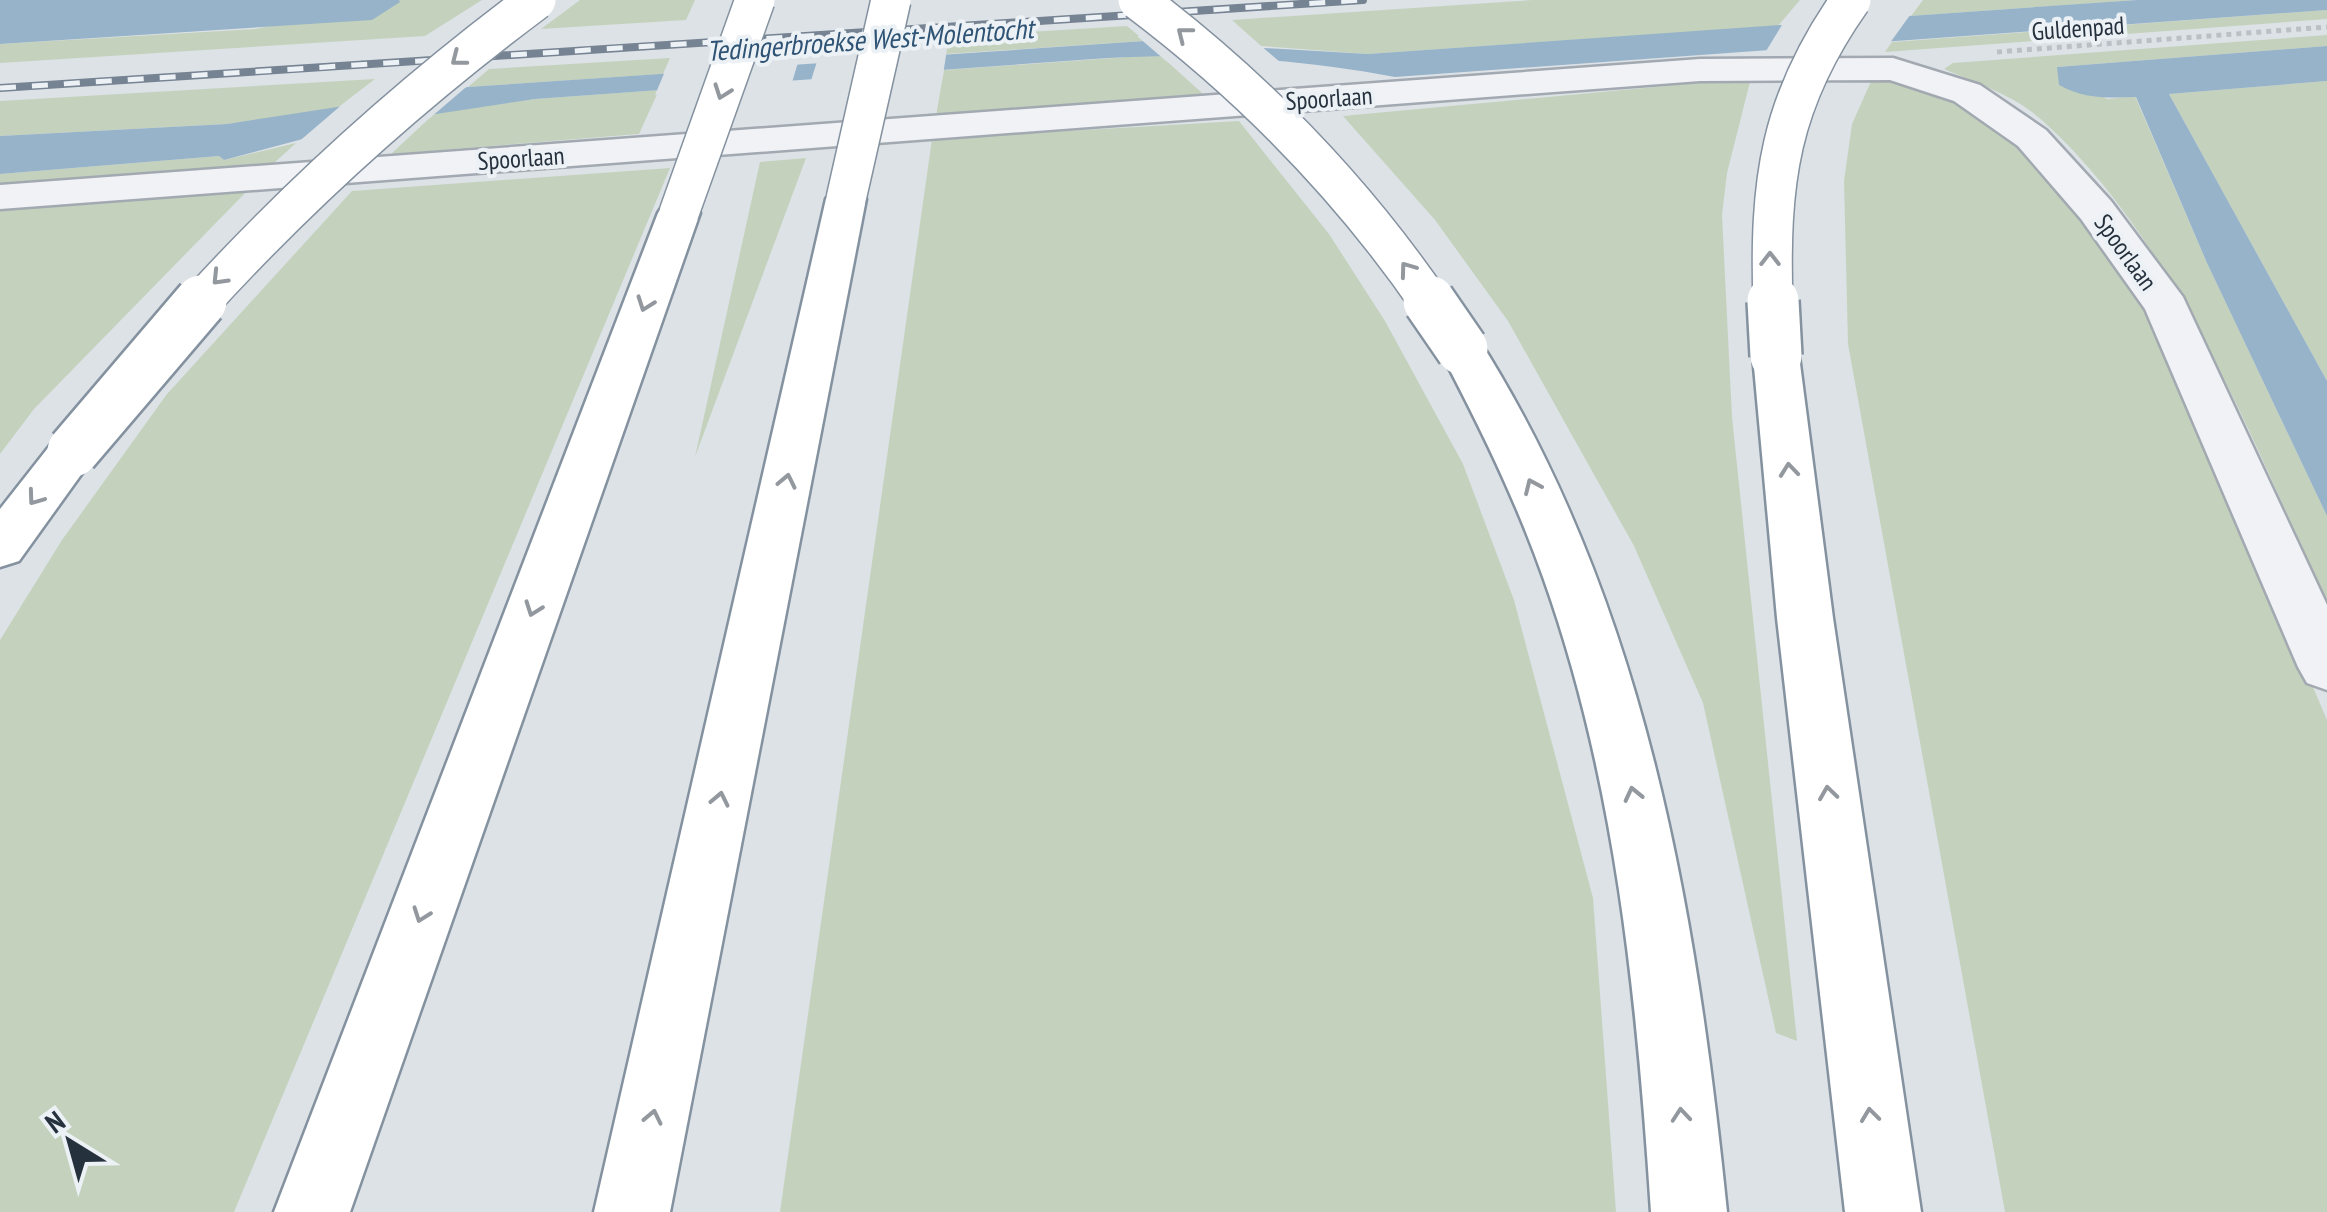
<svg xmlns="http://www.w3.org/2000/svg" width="2327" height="1212" font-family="'PT Sans Narrow',sans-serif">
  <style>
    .green { fill: #c4d2bd }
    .water { fill: #96b3c9 }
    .pier { fill: #dde2e7 }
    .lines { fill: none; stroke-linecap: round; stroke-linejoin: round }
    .minor-casing { stroke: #a2a9b1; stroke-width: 5 }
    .highway-casing { stroke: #84919f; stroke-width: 5 }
    .path { stroke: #bbc0c6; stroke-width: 5; stroke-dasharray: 5 5; stroke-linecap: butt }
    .minor { fill: #f0f2f6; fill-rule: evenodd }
    .highway { fill: #fff; fill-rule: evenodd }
    .rail-casing { stroke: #768392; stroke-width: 8 }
    .rail { stroke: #ecf1f5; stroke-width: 5; stroke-dasharray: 16; stroke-linecap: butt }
    .highway-bridge-far1-casing { stroke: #84919f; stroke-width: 42; stroke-linecap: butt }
    .highway-bridge-casing { stroke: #84919f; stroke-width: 56; stroke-linecap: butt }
    .highway-bridge-far1 { stroke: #fff; stroke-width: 39 }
    .highway-bridge { stroke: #fff; stroke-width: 51 }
    .oneway { stroke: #92989e }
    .labels { text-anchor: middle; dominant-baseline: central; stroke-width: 8; stroke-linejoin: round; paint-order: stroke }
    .far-street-label { font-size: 25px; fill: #26313e; stroke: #ecf1f5 }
    .far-water-label { font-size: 28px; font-style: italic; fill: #2e5374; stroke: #ecf1f5 }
  </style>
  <rect width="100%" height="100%" fill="#dde2e7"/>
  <g class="green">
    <path d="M399,0H482L425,36L0,63V44L255,29Z"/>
    <path d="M580,0H695L686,20L541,29Z"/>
    <path d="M1532,0H1800L1778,26L1368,54L1261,46L1232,20Z"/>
    <path d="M1923,0H2137L1911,16Z"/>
    <path d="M2327,10V19L1885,52L1892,42Z"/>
    <path d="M1127,26L1145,41L945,54L949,37Z"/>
    <path d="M2327,35V46L2057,67L2107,99L2135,96L2207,263L2327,516V604C2255,444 2176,242 2044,122C2018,97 1977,83 1944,69L1953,63Z"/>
    <path d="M1141,56H1161L1212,102L936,116L944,70Z"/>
    <path d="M670,58L663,74L468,87L489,69Z"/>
    <path d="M1873,77L1952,101L2007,138L2091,226L2162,332L2327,720V1212H2005L1848,344L1844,181L1852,124Z"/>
    <path d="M1751,78L1727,173L1722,215L1732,417L1797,1041L1776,1033L1703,703L1634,546L1508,321L1435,220L1343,116Z"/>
    <path d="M375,79L336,109L227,124L0,136V101Z"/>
    <path d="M2327,81V381L2169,94Z"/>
    <path d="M659,90L639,134L391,154L436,112L535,99Z"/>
    <path d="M1239,121L1329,234L1385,321L1463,464L1514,600L1593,898L1616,1212H780L932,139Z"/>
    <path d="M296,143L272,165L0,186V174L219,156L224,160Z"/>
    <path d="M806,158L695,457L760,162Z"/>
    <path d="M670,168L234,1212H0V640L62,540L167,394L352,191Z"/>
    <path d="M250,188L34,409L0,454V209Z"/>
  </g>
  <g class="water">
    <path d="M0,0H399L400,2L372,20L0,44Z"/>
    <path d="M2137,0H2327V10L1395,77C1302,59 1203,53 1108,58L535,99L390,121L389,116L224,160L219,156L0,174V136L227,124L468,87L1145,41L1368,54Z"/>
    <path d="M2327,46V81L2169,94L2327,381V516L2207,263L2136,97C2107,98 2084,99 2059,85L2057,67Z"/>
  </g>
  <g class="pier">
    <path d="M1913,11L1887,47L1763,56L1785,20Z"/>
    <path d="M1137,36L1254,40L1287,68L1166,61Z"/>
    <path d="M947,49L943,75L810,84L818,58Z"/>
    <path d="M799,59L791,86L655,95L666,69Z"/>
    <path d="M472,82L430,118L390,126L385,122L289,150L344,103Z"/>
  </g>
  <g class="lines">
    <defs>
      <path id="minor" d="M1893,58L1980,85L2046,130L2111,201L2183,297L2327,605V690L2307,683L2298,667L2145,309L2081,219L2018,146L1954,101L1890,80L1700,81L0,209V185L1700,59Z"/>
      <g id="highway">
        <path d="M846,187L860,190L866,199L670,1212H594L826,199L832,190Z"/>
        <path d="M679,201L694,204L700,213L350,1212H274L658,213L664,204Z"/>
        <path d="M1462,334L1478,338C1645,601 1696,908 1727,1212H1651C1637,998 1616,781 1543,577C1515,498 1478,423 1439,349L1446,338Z"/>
        <path d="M1776,341L1792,345L1799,356L1833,618L1921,1212H1845L1777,618L1753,356L1760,345Z"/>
        <path d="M73,434L91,439L98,451L19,561L0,567V509L55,439Z"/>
      </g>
    </defs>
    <use href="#minor" class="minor-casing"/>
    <use href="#highway" class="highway-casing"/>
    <path class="path" d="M1997,52L2327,27"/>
    <use href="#minor" class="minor"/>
    <use href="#highway" class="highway"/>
    <defs>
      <path id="rail" d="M0,88L1363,0"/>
    </defs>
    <use href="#rail" class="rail-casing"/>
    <use href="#rail" class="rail"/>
    <defs>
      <g id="highway-bridge-far1">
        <path d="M1138,0C1252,86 1350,186 1431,304"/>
        <path d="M846,199L891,0"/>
        <path d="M679,213L755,0"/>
        <path d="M199,304C302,191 414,91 536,0"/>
        <path d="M1773,304C1769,182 1779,102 1851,0"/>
      </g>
      <g id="highway-bridge">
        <path d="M1429,301L1462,349"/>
        <path d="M1773,301L1776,356"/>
        <path d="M73,451L201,301"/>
      </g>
    </defs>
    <use href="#highway-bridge-far1" class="highway-bridge-far1-casing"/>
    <use href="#highway-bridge" class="highway-bridge-casing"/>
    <use href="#highway-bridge-far1" class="highway-bridge-far1"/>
    <use href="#highway-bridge" class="highway-bridge"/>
  </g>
  <defs><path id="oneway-chevron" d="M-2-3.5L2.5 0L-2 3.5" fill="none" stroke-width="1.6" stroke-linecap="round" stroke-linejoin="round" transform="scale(2.5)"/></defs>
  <g class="oneway">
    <use href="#oneway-chevron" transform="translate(1184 34) rotate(-142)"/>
    <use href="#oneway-chevron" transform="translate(458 59) rotate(142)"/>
    <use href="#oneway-chevron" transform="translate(722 92) rotate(110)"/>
    <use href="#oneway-chevron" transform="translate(1770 259) rotate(-90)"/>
    <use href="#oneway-chevron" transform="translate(1407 269) rotate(-126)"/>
    <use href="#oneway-chevron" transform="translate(219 278) rotate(134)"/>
    <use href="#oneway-chevron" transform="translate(645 304) rotate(110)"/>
    <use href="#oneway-chevron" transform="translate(1789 470) rotate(-96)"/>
    <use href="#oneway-chevron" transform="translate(787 481) rotate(-78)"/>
    <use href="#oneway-chevron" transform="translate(1532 486) rotate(-114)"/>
    <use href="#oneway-chevron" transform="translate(35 498) rotate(126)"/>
    <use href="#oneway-chevron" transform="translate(533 609) rotate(110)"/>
    <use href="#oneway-chevron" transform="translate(1828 793) rotate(-98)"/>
    <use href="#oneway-chevron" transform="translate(1633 794) rotate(-103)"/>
    <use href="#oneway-chevron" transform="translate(720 799) rotate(-78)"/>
    <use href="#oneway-chevron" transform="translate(421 915) rotate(110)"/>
    <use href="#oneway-chevron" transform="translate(1681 1115) rotate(-95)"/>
    <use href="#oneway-chevron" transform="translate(1870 1115) rotate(-97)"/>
    <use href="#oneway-chevron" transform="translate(653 1117) rotate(-78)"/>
  </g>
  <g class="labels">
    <g class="far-street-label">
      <text transform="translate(2078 28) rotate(-4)">Guldenpad</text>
      <text transform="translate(1329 98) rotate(-4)">Spoorlaan</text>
      <text transform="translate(521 158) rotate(-4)">Spoorlaan</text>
      <text transform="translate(2126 252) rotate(54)">Spoorlaan</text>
    </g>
    <g class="far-water-label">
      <text transform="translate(870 39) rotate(-4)">Tedingerbroekse West-Molentocht</text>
    </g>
  </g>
  <g transform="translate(70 1142) rotate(323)" stroke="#ecf1f5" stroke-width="8" paint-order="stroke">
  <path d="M0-8L18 38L0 25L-18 38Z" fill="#26313e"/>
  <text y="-15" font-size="28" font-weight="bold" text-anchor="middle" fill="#26313e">N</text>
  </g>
</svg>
